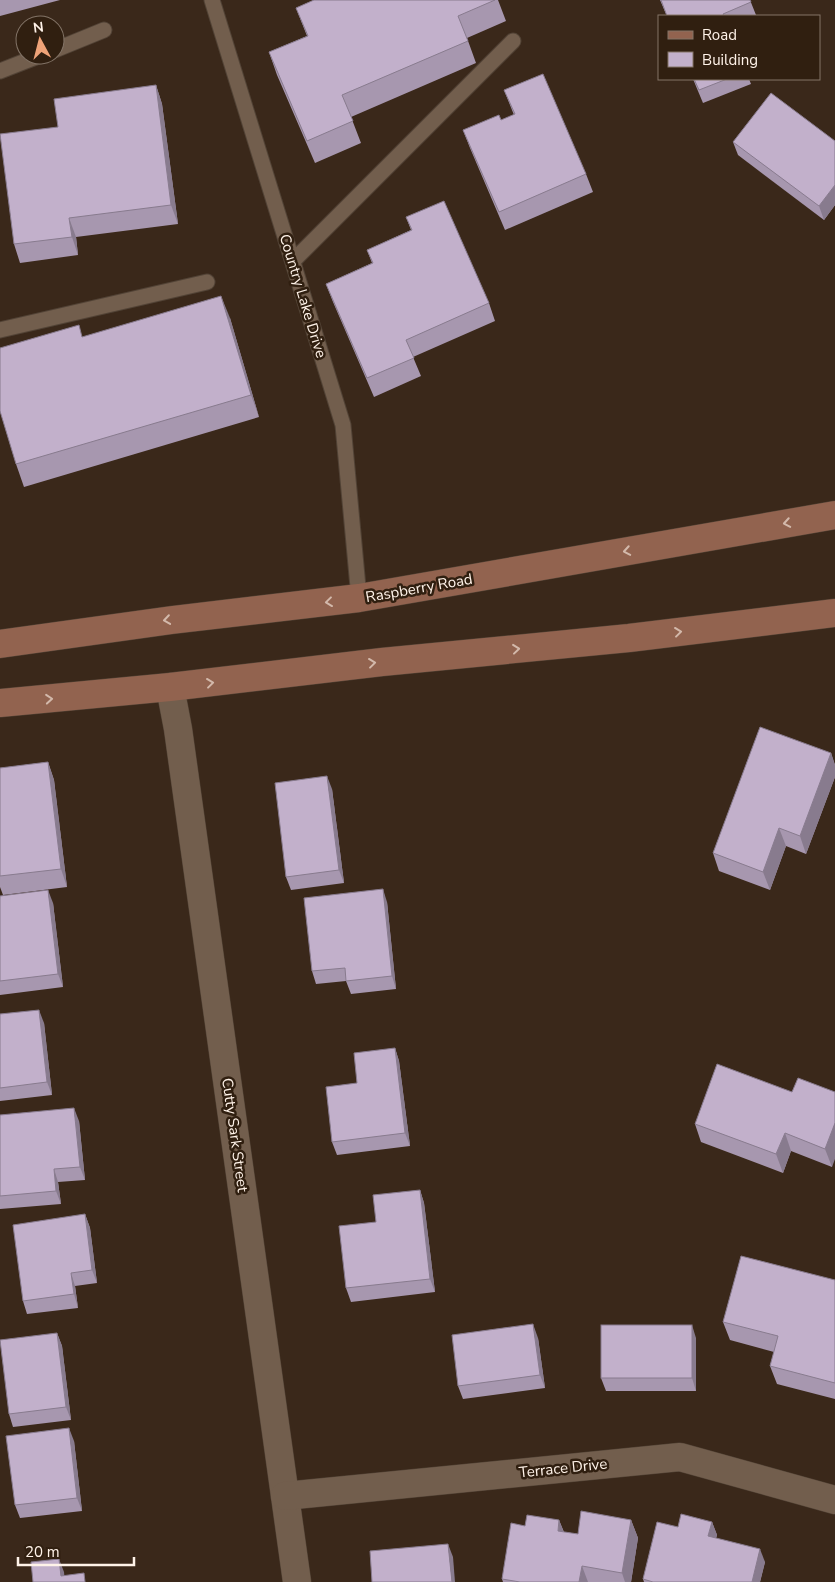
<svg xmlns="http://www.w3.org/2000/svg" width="835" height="1582" font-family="'Nunito Sans',sans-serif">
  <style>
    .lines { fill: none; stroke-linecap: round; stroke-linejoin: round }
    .service-casing { stroke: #524336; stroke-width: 17 }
    .minor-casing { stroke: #524336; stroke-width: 29 }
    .secondary-casing { stroke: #524336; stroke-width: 29 }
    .service { stroke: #725e4d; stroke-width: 15 }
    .minor { stroke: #725e4d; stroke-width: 28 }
    .secondary { stroke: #92634f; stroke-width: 28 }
    .wall { fill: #a797af }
    .shaded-wall { fill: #887b8e }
    .building { fill: #c2b0cb; stroke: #887b8e }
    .oneway { stroke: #d3b9ab }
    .labels { text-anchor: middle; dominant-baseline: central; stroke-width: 5; stroke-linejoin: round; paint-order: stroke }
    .street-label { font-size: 15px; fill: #fff3e9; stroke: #301f10 }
  </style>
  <rect width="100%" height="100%" fill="#3a281a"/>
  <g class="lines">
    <defs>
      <g id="service">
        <path d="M212,0L343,425L359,598"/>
        <path d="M55,50L104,30"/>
        <path d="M0,71L41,55"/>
        <path d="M293,261L513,41"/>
        <path d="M0,330L207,282"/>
      </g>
      <g id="minor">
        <path d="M170,687L178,729L297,1582"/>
        <path d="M285,1496L680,1457L835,1500"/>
      </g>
      <g id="secondary">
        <path d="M0,644L172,620L359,598L835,515"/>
        <path d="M0,703L170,687L382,662L629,638L835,613"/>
      </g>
    </defs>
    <use href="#service" class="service-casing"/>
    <use href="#minor" class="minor-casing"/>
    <use href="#secondary" class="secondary-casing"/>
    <use href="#service" class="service"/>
    <use href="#minor" class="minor"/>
    <use href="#secondary" class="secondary"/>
  </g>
  <g class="wall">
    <path d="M0,0H60L0,16Z"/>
    <path d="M314,0H498L506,21L467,38L476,63L351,117L361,143L315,163L277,75L269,52L307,36L296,8Z"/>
    <path d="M660,0H750L756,15L753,16H667Z"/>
    <path d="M693,79H749L751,84L703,103Z"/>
    <path d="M156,85L162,104L178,224L76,237L78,255L20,263L14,244L58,127Z"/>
    <path d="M504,90L586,174L593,192L505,230L470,148L463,130L501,120L514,115Z"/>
    <path d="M835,141V205L824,220L738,155L733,142Z"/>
    <path d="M406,217L489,303L495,321L413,357L421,376L374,397L333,302L326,284L372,263L367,250L411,230Z"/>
    <path d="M230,318L259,417L24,487L16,464L83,337Z"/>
    <path d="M831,753L835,765V777L806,854L786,846L770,890L719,871L713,853Z"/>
    <path d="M48,762L54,780L67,887L3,895L0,887V768Z"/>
    <path d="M332,789L344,883L291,890L286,877Z"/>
    <path d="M0,896L53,903L63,987L0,995Z"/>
    <path d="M387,902L396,989L351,994L346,981L316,984L312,971Z"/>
    <path d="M0,1014L44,1023L52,1095L0,1101Z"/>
    <path d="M395,1048L399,1061L410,1146L337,1155L332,1142L357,1083Z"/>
    <path d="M792,1092H835L832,1167L791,1151L783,1173L701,1142L695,1124Z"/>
    <path d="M0,1115L79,1121L85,1180L58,1182L61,1204L0,1209Z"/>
    <path d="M420,1190L424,1203L435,1292L351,1302L346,1288L376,1222Z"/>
    <path d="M85,1214L90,1228L97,1283L75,1286L78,1308L27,1314L23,1301Z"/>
    <path d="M835,1280V1399L777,1384L770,1366L774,1352L730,1340L723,1322Z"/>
    <path d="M57,1333L62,1346L71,1420L13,1427L9,1414Z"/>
    <path d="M538,1338L545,1388L463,1399L458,1386Z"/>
    <path d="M696,1338V1391H606L601,1378Z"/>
    <path d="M74,1441L82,1511L20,1518L15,1505Z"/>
    <path d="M559,1520L564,1532L578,1534L631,1520L638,1538L631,1582H503L502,1579L525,1526Z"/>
    <path d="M712,1522L717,1535L716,1538L765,1562L760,1582H644L643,1579L678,1527Z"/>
  </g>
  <g class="shaded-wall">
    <path d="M156,85L162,104L178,224L171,205Z"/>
    <path d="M835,185V205L824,220L819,206Z"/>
    <path d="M69,218L76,237L78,255L72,237Z"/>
    <path d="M221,296L230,318L259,417L251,395Z"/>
    <path d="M831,753L835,765V777L806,854L800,836Z"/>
    <path d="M48,762L54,780L67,887L61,869Z"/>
    <path d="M327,776L332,789L344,883L339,870Z"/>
    <path d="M779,828L786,846L770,890L763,872Z"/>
    <path d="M383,889L387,902L396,989L392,976Z"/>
    <path d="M48,890L53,903L63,987L58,974Z"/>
    <path d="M39,1010L44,1023L52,1095L47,1082Z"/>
    <path d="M395,1048L399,1061L410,1146L405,1133Z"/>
    <path d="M74,1108L79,1121L85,1180L80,1167Z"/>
    <path d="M835,1123V1159L832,1167L825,1149Z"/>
    <path d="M785,1133L791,1151L783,1173L776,1154Z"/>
    <path d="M54,1169L58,1182L61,1204L56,1191Z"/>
    <path d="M420,1190L424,1203L435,1292L430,1279Z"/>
    <path d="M85,1214L90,1228L97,1283L92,1270Z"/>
    <path d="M71,1273L75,1286L78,1308L74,1294Z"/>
    <path d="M533,1324L538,1338L545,1388L540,1375Z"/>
    <path d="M692,1325L696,1338V1391L692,1378Z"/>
    <path d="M57,1333L62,1346L71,1420L66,1407Z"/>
    <path d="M69,1428L74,1441L82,1511L77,1498Z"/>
    <path d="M559,1520L566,1538L558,1531Z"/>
    <path d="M631,1520L638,1538L631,1582H625L622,1573Z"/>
    <path d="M712,1522L717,1535L713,1549L708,1536Z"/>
    <path d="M448,1544L453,1557L455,1582H452Z"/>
    <path d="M760,1549L765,1562L760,1582H752Z"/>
    <path d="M59,1559L64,1572L65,1582L61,1576Z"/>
    <path d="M582,1566L588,1582H579Z"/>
  </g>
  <g class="building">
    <path d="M314,0H495L458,16L468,41L342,95L353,121L307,141L269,52L308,36L296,8Z"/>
    <path d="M661,0H750L751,2L723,14L724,16H667Z"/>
    <path d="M543,74L586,174L499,212L463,130L499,115L501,120L515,114L504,90Z"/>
    <path d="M694,79H727L699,90Z"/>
    <path d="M156,85L171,205L69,218L72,237L14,244L0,134L58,127L54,99Z"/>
    <path d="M771,93L835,141V185L819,206L733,142Z"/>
    <path d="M444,201L489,303L406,340L414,358L367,378L326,284L373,263L367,250L412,230L406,217Z"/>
    <path d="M221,296L251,395L16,464L0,411V348L79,325L82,337Z"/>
    <path d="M760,727L831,753L800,836L779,828L763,872L713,853Z"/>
    <path d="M48,762L61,869L0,876V768Z"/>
    <path d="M327,776L339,870L286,877L275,783Z"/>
    <path d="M383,889L392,976L346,981L345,968L312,971L304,898Z"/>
    <path d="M48,890L58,974L0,981V896Z"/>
    <path d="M39,1010L47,1082L0,1088V1014Z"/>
    <path d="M395,1048L405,1133L332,1142L326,1087L357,1083L354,1053Z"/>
    <path d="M717,1064L792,1092L798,1078L835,1092V1123L825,1149L785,1133L776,1154L695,1124Z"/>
    <path d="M74,1108L80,1167L54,1169L56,1191L0,1196V1115Z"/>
    <path d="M420,1190L430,1279L346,1288L339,1226L376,1222L373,1195Z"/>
    <path d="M85,1214L92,1270L71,1273L74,1294L23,1301L13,1225Z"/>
    <path d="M741,1256L835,1280V1383L770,1366L778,1336L723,1322Z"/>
    <path d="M533,1324L540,1375L458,1386L452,1335Z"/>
    <rect x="601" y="1325" width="91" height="53"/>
    <path d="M57,1333L66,1407L9,1414L0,1340Z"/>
    <path d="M69,1428L77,1498L15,1505L6,1436Z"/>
    <path d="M581,1511L631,1520L622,1573L582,1566L579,1582H520L502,1579L511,1523L525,1526L527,1515L559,1520L558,1531L578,1534Z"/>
    <path d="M681,1514L712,1522L708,1536L760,1549L752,1582H653L643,1579L657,1522L678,1527Z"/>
    <path d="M448,1544L452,1582H372L370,1551Z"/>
    <path d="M59,1559L61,1576L84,1573L85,1582H33L31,1562Z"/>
  </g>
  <defs><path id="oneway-chevron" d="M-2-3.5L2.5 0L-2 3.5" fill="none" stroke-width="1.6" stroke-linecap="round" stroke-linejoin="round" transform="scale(1.25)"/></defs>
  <g class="oneway">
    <use href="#oneway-chevron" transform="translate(787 523) rotate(170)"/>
    <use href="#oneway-chevron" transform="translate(627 551) rotate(170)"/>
    <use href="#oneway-chevron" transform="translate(329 602) rotate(173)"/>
    <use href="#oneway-chevron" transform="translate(167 620) rotate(172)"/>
    <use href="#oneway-chevron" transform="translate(678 632) rotate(-7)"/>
    <use href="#oneway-chevron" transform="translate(516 649) rotate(-6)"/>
    <use href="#oneway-chevron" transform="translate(372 663) rotate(-7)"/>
    <use href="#oneway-chevron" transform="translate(210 683) rotate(-7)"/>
    <use href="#oneway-chevron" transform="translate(49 699) rotate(-5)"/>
  </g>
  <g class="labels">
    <g class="street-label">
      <text transform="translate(303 296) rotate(73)">Country Lake Drive</text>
      <text transform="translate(419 588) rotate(-10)">Raspberry Road</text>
      <text transform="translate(235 1135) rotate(82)">Cutty Sark Street</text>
      <text transform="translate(563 1468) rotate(-6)">Terrace Drive</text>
    </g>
  </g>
  <rect x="658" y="15" width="162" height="65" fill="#301f10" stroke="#837467"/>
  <rect x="668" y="31" width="25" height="8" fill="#92634f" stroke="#837467"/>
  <text x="702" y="40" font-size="15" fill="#fff3e9">Road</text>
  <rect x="668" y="52" width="25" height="15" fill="#c2b0cb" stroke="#837467"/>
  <text x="702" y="65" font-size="15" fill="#fff3e9">Building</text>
  <g transform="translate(40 40) rotate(353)"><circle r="24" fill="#301f10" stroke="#837467"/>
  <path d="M0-4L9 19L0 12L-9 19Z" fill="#efa378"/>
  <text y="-8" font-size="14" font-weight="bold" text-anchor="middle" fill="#fff3e9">N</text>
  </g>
  <path d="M18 1557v8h116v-8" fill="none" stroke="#fff3e9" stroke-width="2.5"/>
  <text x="25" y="1557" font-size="15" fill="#fff3e9" stroke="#301f10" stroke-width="4" paint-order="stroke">20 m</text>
</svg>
